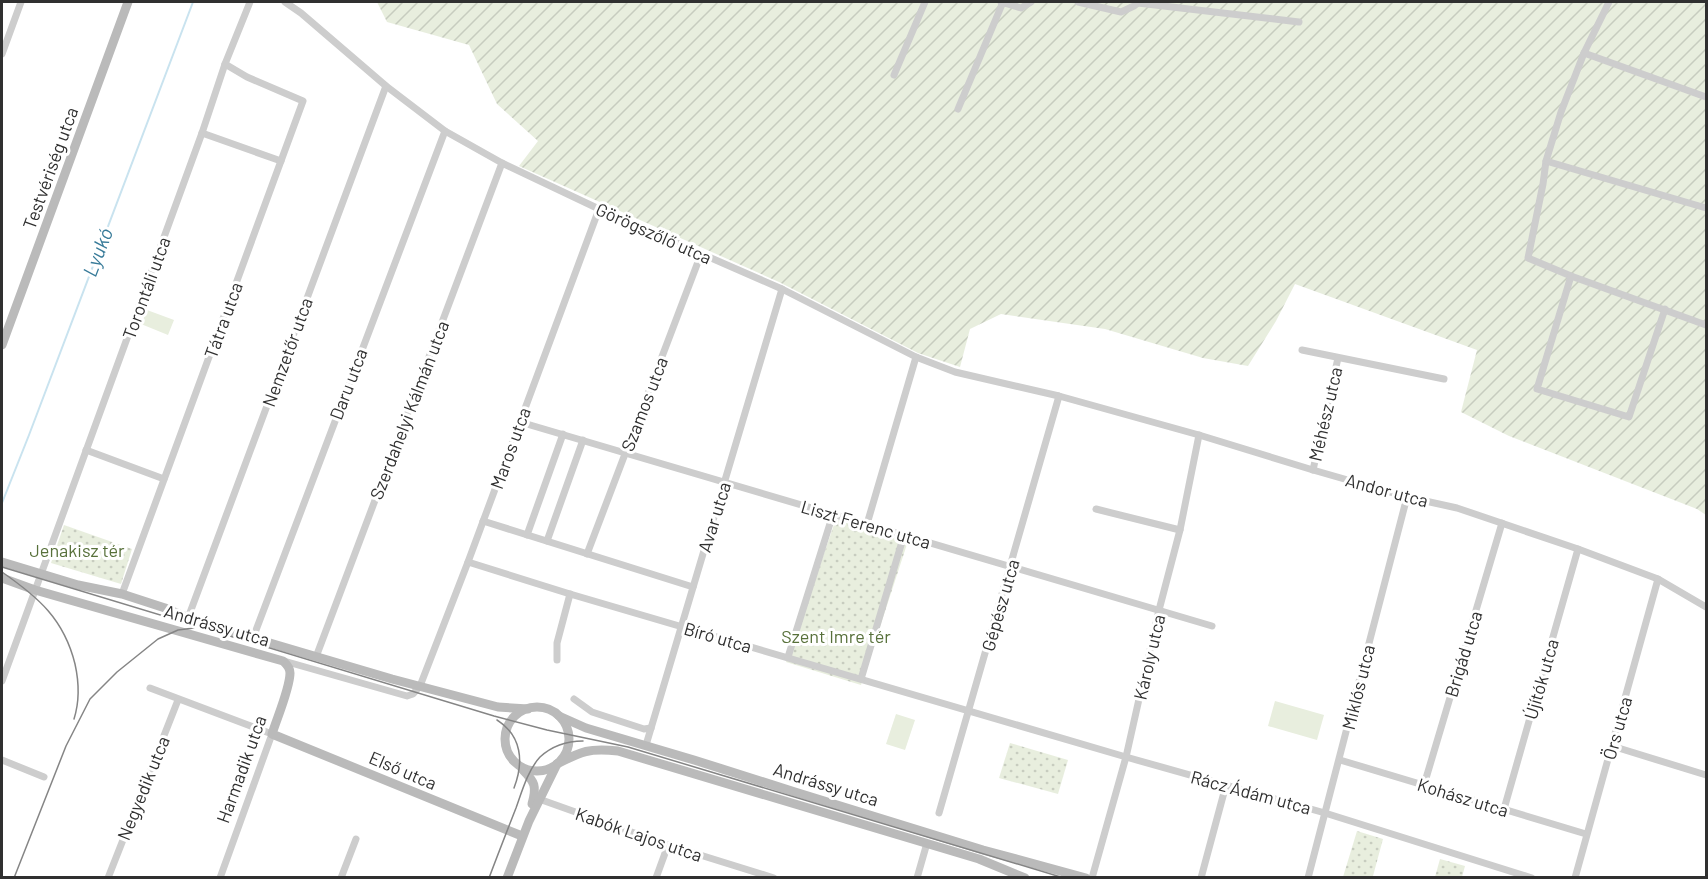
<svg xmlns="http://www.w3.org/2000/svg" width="1708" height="879" font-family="Barlow,sans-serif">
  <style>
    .grass { fill: #e8eede }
    .park { fill: url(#park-dots) }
    .garden { fill: url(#garden-furrows) }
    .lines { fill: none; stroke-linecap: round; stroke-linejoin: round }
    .stream { stroke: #c9e3ef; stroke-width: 2 }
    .street { stroke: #cdcdcd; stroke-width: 7 }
    .secondary { stroke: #bababa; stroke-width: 9 }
    .tram { stroke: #858585; stroke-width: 1.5 }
    .labels { text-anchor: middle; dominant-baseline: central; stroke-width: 6; stroke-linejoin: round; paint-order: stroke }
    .street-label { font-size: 18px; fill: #303030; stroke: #fff }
    .park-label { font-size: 18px; fill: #57703a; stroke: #fff }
    .water-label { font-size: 20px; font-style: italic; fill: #387b99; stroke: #fff }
  </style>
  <defs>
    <pattern id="park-dots" width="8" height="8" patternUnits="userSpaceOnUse" patternTransform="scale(1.5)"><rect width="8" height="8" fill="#e8eede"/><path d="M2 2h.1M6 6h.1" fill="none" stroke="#c7ccbf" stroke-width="1.8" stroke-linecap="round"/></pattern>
    <pattern id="garden-furrows" width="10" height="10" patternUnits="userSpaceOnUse" patternTransform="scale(1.5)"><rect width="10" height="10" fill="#e8eede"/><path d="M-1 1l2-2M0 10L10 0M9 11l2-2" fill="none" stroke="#c7ccbf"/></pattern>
  </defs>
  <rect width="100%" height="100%" fill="#fff"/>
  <g class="grass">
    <path d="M147,310L174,320L168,335L141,324Z"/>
    <path d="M1275,701L1324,715L1317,740L1268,726Z"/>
    <path d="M896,714L915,720L905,750L886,744Z"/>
  </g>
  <g class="park">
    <path d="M836,519L908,541L861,685L786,662Z"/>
    <path d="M64,525L132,549L121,584L51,563Z"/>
    <path d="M1010,743L1068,760L1058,794L999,778Z"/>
    <path d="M1357,831L1383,839L1373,876L1376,877H1343Z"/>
    <path d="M1440,859L1465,866L1462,877H1435Z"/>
  </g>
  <path class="garden" d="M377,2H1706V515L1697,509L1509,436L1461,412L1477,350L1295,284L1276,321L1248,366L1203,358L1105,329L1001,314L970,329L960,367L918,353L779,282L519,166L538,141L497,104L469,45L387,22Z"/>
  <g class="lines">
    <path class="stream" d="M2,503L29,435L193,2"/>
    <g class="street">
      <path d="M285,2L301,13L386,86L445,131L502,163L599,209L782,289L916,357L955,372L1059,396L1199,435L1313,470L1407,497L1457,508L1578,549L1658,579L1706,607"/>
      <path d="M1001,2L1021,8L1031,2"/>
      <path d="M1078,2L1121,12L1134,6L1139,2"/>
      <path d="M1609,2L1584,53L1561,112L1546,161L1543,184L1528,258L1571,276L1706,325"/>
      <path d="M1138,3L1299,22"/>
      <path d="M1584,53L1706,97"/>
      <path d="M2,54L21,2"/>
      <path d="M894,75L925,2"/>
      <path d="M958,109L1003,2"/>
      <path d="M202,133L281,161"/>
      <path d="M1546,161L1706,208"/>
      <path d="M1571,276L1537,389L1629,417L1665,309"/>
      <path d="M1302,350L1444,379"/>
      <path d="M520,422L1212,626"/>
      <path d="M86,450L164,479"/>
      <path d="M1313,470L1338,358"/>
      <path d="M1096,509L1180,530"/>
      <path d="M483,521L693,587"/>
      <path d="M867,524L916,357"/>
      <path d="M527,535L563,434"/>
      <path d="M547,541L583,440"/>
      <path d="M587,554L701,254"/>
      <path d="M468,562L570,594L1126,757L1325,813L1532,878"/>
      <path d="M122,594L303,101L247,77L225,64"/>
      <path d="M188,618L386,86"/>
      <path d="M253,638L445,131"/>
      <path d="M316,657L502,163"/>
      <path d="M788,657L833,514"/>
      <path d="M557,660V643L570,594"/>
      <path d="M284,661L407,696L413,694L420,686L468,562L599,209"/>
      <path d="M861,679L904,535"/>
      <path d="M2,681L202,133L225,64L250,2"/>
      <path d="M150,688L272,734L220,878"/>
      <path d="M574,699L592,712L644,729L651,728"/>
      <path d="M646,745L782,289"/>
      <path d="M1612,746L1706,775"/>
      <path d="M2,760L44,777"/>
      <path d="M1340,760L1586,834"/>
      <path d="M1424,785L1502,523"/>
      <path d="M539,799L668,845L774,878"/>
      <path d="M1504,809L1578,549"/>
      <path d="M939,813L1059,396"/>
      <path d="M108,878L178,700"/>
      <path d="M341,878L356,839"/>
      <path d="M656,878L668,845"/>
      <path d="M917,878L927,843"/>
      <path d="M1092,878L1126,757L1159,610L1180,530L1199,435"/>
      <path d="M1201,878L1226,785"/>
      <path d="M1308,878L1407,497"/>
      <path d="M1575,878L1658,579"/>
    </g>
    <g class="secondary">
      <path d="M2,345L128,2"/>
      <path d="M2,562L78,585L122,594L165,608L188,618L253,638L392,679L498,707L528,709"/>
      <path d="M2,578L35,590L283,661C286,664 290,667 290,673C290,688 277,718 272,734L522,836"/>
      <circle cx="537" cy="739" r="32"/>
      <path d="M559,716L586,728L694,760L795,792L983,850L1086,878"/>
      <path d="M557,764C582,751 589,748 618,751L979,859L1025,878"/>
      <path d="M522,769C535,782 537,786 532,804"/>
      <path d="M507,878L529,821L557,764"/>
    </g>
    <g class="tram">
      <path d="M2,567L494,716L547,730L628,747L1064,878"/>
      <path d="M2,572C38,597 64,619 75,664C79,682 80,700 74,719"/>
      <path d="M497,720C522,736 524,762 514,788"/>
      <path d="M14,878L66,746L90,699L117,672L158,639L178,630L194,628"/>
      <path d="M489,878C498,854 507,831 516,808C522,791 528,770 540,757C552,746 567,741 583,741"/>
    </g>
  </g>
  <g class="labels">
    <g class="street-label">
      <text transform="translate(50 168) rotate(-70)">Testvériség utca</text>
      <text transform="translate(654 233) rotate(24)">Görögszőlő utca</text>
      <text transform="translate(146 288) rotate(-70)">Torontáli utca</text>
      <text transform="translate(223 320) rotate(-70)">Tátra utca</text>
      <text transform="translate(287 352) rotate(-70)">Nemzetőr utca</text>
      <text transform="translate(348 384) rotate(-69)">Daru utca</text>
      <text transform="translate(644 404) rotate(-69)">Szamos utca</text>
      <text transform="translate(409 410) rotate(-69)">Szerdahelyi Kálmán utca</text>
      <text transform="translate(1325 414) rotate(-77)">Méhész utca</text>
      <text transform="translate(510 448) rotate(-70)">Maros utca</text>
      <text transform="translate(1387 490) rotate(15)">Andor utca</text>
      <text transform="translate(714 517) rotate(-73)">Avar utca</text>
      <text transform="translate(866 524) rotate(16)">Liszt Ferenc utca</text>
      <text transform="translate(1000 605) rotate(-74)">Gépész utca</text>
      <text transform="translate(217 625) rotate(16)">Andrássy utca</text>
      <text transform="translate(718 637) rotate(16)">Bíró utca</text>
      <text transform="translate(1463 654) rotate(-73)">Brigád utca</text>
      <text transform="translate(1149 657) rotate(-77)">Károly utca</text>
      <text transform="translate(1541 679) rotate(-74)">Újítók utca</text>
      <text transform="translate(1358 687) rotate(-76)">Miklós utca</text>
      <text transform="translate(1617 728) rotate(-74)">Örs utca</text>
      <text transform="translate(241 769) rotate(-70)">Harmadik utca</text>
      <text transform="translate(403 770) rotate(23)">Első utca</text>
      <text transform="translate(826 784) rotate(17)">Andrássy utca</text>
      <text transform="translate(143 788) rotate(-68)">Negyedik utca</text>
      <text transform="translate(1251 792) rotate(15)">Rácz Ádám utca</text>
      <text transform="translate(1463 797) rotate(17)">Kohász utca</text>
      <text transform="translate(639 834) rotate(19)">Kabók Lajos utca</text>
    </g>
    <g class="park-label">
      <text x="77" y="550">Jenakisz tér</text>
      <text x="836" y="636">Szent Imre tér</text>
    </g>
    <g class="water-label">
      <text transform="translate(97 252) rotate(-69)">Lyukó</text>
    </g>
  </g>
  <rect width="1708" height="879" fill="none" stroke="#303030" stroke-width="6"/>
</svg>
